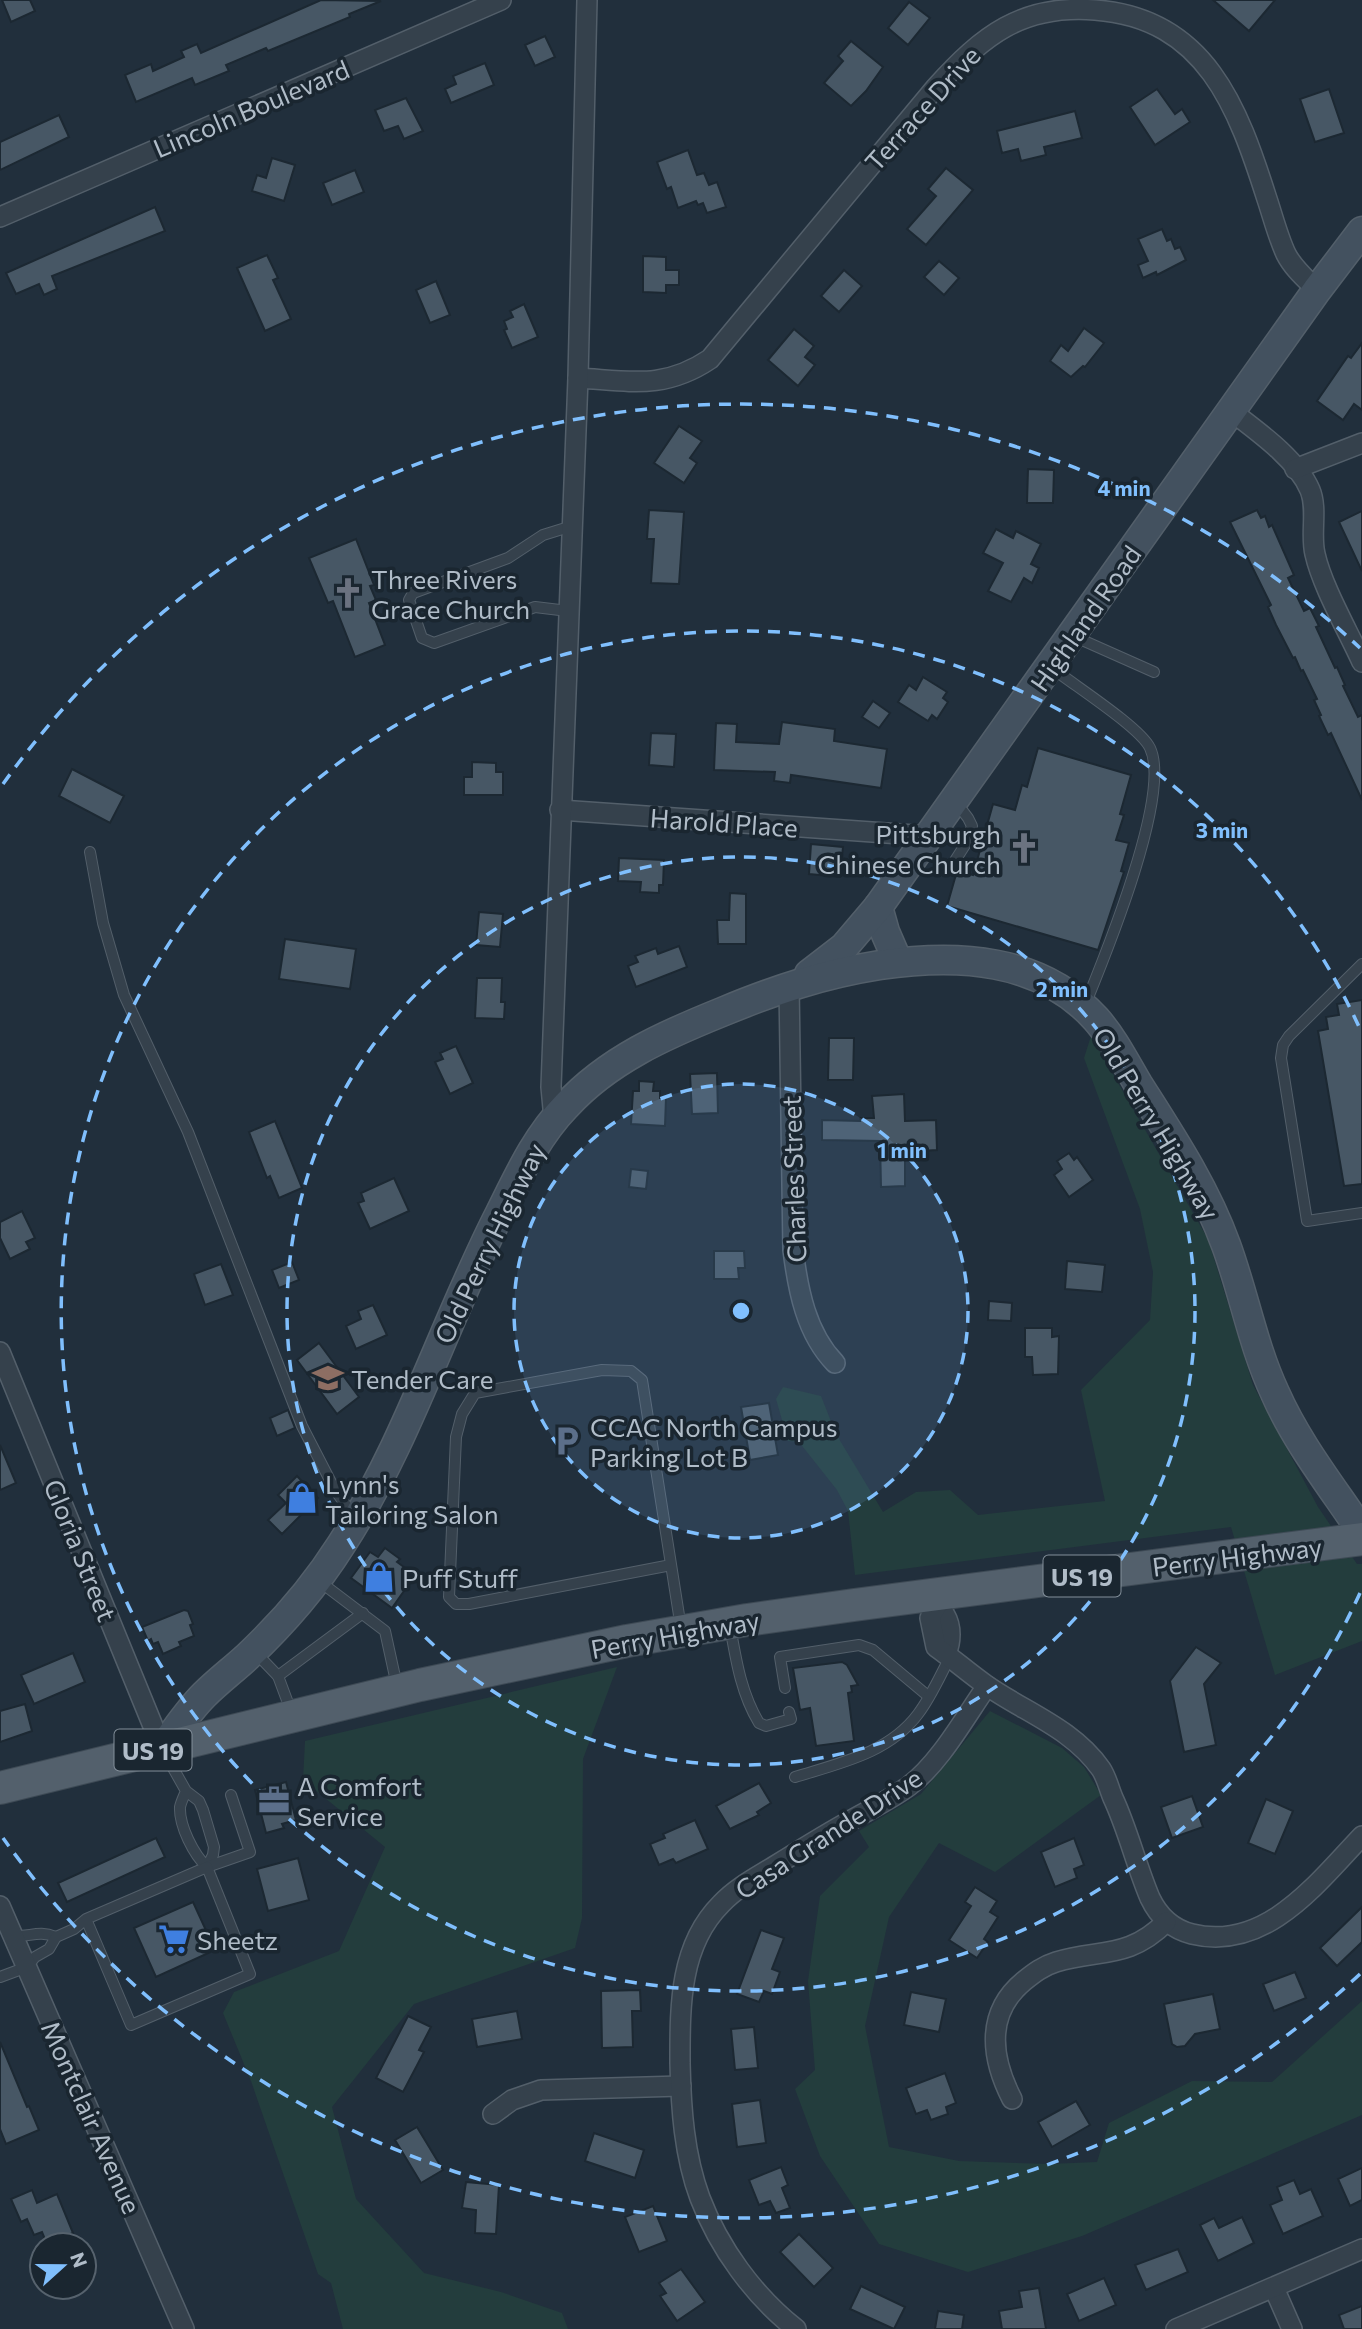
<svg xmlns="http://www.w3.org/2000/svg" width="1362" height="2329" font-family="Commissioner,sans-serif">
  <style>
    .green { fill: #233d3d }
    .building { fill: #475765; stroke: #1c2832; stroke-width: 2 }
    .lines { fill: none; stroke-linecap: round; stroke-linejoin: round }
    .lane-casing { stroke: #535f6a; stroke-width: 12 }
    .street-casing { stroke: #535f6a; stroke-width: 22 }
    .secondary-casing { stroke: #535f6a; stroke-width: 31 }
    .primary-casing { stroke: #3e4a55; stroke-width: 34 }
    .lane { stroke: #35414c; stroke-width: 10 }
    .street { stroke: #35414c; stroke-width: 19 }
    .secondary { stroke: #43515f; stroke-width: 28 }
    .primary { stroke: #53606c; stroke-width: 32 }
    .ring { fill: none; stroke: #80bffd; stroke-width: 3.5; stroke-dasharray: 12 9 }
    .labels { text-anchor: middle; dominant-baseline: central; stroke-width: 7; stroke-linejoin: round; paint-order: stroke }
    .shield { fill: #1a2630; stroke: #838f9a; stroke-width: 2 }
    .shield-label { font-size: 24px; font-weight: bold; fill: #b0bcc8 }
    .street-label { font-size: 26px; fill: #b0bcc8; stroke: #1a2630 }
    .poi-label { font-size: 26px; fill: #b0bcc8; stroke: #1a2630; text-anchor: start }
    .centre { fill: #80bffd; stroke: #1a2630; stroke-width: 3.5 }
    .ring-label { font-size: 21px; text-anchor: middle; font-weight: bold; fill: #80bffd; stroke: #1a2630; stroke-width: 7; stroke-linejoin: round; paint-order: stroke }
  </style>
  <rect width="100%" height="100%" fill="#212f3c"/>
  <g class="green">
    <path d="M1091,1036L1208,1239L1253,1385L1318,1507L1357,1564H1362V1641L1275,1675L1231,1527L855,1575L848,1511L837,1490L799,1442L788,1441L776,1399L783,1387L821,1396L836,1434L883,1512L916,1492L950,1490L978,1515L1105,1501L1081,1390L1150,1320L1153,1272L1140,1209L1084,1058Z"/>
    <path d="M617,1667L583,1759L582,1918L575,1948L414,2004L332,2107L356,2199L424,2273L501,2292L562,2313L568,2329H343L331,2283L318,2274L251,2081L223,2013L234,1992L339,1951L385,1847L303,1780L305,1741Z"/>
    <path d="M990,1711L1062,1748L1084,1767L1101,1795L995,1872L939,1843L889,1917L865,2026L889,2147L959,2161L1050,2164L1097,2162L1109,2123L1192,2081L1272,2082L1362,2001V2115L1082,2236L968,2272L879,2244L820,2156L795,2089L815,2070L808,1981L820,1896L869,1847L859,1831L921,1794Z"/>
  </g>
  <g class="building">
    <path d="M2,0H30L35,11L11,22Z"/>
    <path d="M321,0L381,1L349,14L350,17L268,51L266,48L226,65L229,71L195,85L192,78L136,102L125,75L151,64L153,71L184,57L181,51L197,44L201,53Z"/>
    <path d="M1213,0H1275L1249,31Z"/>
    <path d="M909,2L930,18L908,45L888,28Z"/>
    <path d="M545,36L555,57L535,66L525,45Z"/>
    <path d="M851,41L883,67L866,91L851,106L824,83L843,61L838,56Z"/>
    <path d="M485,63L494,85L451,103L445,89L456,84L453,76Z"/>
    <path d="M1157,89L1175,114L1182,109L1190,122L1155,145L1130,107Z"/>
    <path d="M1329,89L1344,133L1315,142L1300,99Z"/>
    <path d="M406,98L423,131L404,139L398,126L384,131L375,110Z"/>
    <path d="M1075,111L1082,138L1044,147L1046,155L1021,161L1018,149L1002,153L997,131Z"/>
    <path d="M59,115L69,137L0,170V142Z"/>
    <path d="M688,150L697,175L704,173L709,185L717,182L726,207L707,213L703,203L698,205L696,201L678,208L671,187L667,189L657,162Z"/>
    <path d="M272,158L295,165L284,201L252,191L257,175L266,178Z"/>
    <path d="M946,168L973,190L926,245L907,229L936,196L928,189Z"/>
    <path d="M355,170L364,192L332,205L323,183Z"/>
    <path d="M155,207L165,231L52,276L57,289L44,295L39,284L16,294L6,273Z"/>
    <path d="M1162,229L1167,241L1171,239L1175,249L1180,247L1186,260L1157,275L1156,272L1143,278L1138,265L1148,261L1138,239Z"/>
    <path d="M267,255L278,278L273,280L291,319L265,331L237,268Z"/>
    <path d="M643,256L666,257V270H679V285H666V293L643,292Z"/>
    <path d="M939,261L959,278L944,295L924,277Z"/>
    <path d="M844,270L862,286L839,312L821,296Z"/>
    <path d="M436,281L450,315L430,323L416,290Z"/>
    <path d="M524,304L538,337L512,348L504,330L507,329L504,321L513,317L510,311Z"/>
    <path d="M1084,328L1104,343L1085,367L1083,366L1071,377L1050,361L1061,345L1068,351Z"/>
    <path d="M794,329L814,346L805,357L815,365L798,386L768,360Z"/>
    <path d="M1362,343V410L1354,404L1343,420L1317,401L1348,356L1351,358Z"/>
    <path d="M679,426L702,441L690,458L697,463L684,483L654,463Z"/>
    <path d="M1028,469L1054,470L1053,503H1027Z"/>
    <path d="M649,510L684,512L679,584L651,583L654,539H647Z"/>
    <path d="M1257,510L1261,518L1265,516L1269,527L1272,525L1294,575L1288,578L1304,611L1310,608L1319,626L1316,627L1335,668L1337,667L1345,685L1343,686L1358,717L1362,715V800L1331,733L1328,735L1319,716L1321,715L1314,700L1317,699L1303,670L1301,671L1295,657L1293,658L1276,625L1268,607L1271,605L1230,522Z"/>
    <path d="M1362,511V571L1339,522Z"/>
    <path d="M996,529L1013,538L1016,531L1041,544L1031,564L1039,568L1032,583L1024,578L1011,602L988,591L1003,563L983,553Z"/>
    <path d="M356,539L374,585L370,586L376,600L369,603L385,645L355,657L333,601L328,603L309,558Z"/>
    <path d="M923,677L947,692L943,698L948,702L937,719L932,715L928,721L898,702L909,685L916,690Z"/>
    <path d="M873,701L890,713L879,728L862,717Z"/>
    <path d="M782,722L835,729L834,741L887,749L881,788L791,775L790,783L774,781L775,772L714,770L716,723L737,724L736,742L779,744Z"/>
    <path d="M651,733L676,734L674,767L649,765Z"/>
    <path d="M1038,748L1131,775L1120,814L1124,815L1116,840L1129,843L1121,871L1124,872L1098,950L947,906L957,871L973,875L993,804L1015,810L1022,785L1027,787Z"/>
    <path d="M472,762L496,763V772H503V795H464V777H472Z"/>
    <path d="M72,769L124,796L110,823L59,796Z"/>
    <path d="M811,844L843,847L840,877L809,874Z"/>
    <path d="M619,858L664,860L663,885H659V893L640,892L641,882L618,881Z"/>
    <path d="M730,893L746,894V944H718L717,920H729Z"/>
    <path d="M479,912L503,914L500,947L476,945Z"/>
    <path d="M285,939L356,949L350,989L279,979Z"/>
    <path d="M679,946L687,967L636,987L628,966L638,962L635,956L656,948L658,954Z"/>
    <path d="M477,978H502L501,1002H505L504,1019L475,1018Z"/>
    <path d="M1362,1000V1184L1344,1186L1318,1031L1328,1029L1326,1017L1339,1015L1337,1004Z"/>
    <path d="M829,1038H854L853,1080H828Z"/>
    <path d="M456,1046L473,1083L450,1094L435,1062L443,1059L440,1053Z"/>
    <path d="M717,1073L718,1113L692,1114L690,1074Z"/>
    <path d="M639,1081L654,1082L653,1091H660V1098H666L665,1126L631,1124L633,1091H639Z"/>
    <path d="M904,1094L905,1121L936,1120L937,1150L905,1152V1186L881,1187L880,1141L822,1140V1120L860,1121V1118H874L872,1096Z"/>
    <path d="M275,1121L302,1188L279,1198L270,1176L267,1178L249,1132Z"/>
    <path d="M1069,1153L1074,1160L1077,1157L1093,1180L1069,1197L1054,1175L1062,1169L1057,1161Z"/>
    <path d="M631,1169L648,1171L646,1189L629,1187Z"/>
    <path d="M394,1178L409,1211L370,1229L358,1203L364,1201L361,1193Z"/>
    <path d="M22,1211L35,1238L26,1242L30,1249L10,1259L0,1238V1222Z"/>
    <path d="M714,1251H744L745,1268H738L739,1279H714Z"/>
    <path d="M1067,1261L1105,1265L1102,1292L1065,1289Z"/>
    <path d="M292,1262L299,1280L279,1288L272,1270Z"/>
    <path d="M221,1264L233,1295L205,1305L194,1274Z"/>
    <path d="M989,1301L1012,1303L1011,1321L988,1320Z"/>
    <path d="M373,1305L387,1335L356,1349L346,1326L361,1319L358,1311Z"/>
    <path d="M1025,1328H1052V1337L1059,1336L1058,1374L1033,1375L1032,1357H1025Z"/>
    <path d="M319,1343L359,1397L337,1414L297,1360Z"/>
    <path d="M769,1403L778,1455L750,1460L741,1407Z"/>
    <path d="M288,1410L295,1428L277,1436L270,1418Z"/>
    <path d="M0,1445L16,1483L0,1490Z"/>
    <path d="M297,1476L318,1498L282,1534L268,1520L286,1503L278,1495Z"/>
    <path d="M385,1548L400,1559L397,1562L408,1570L404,1576L411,1581L392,1608L351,1578L370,1552L378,1557Z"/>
    <path d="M184,1610L188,1611L193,1624L190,1625L194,1636L179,1642L181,1646L163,1654L158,1642L153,1644L151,1639L148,1641L142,1627Z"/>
    <path d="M1196,1647L1221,1663L1204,1684L1216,1745L1184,1752L1170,1681Z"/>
    <path d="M73,1653L85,1682L34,1704L21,1675Z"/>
    <path d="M842,1662L847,1665L858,1685L851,1686L852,1692L848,1693L854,1741L816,1746L810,1708L800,1710L793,1668Z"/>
    <path d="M25,1704L32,1731L0,1742V1711Z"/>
    <path d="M286,1782L296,1820L282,1824L284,1828L266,1833L255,1790Z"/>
    <path d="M759,1783L771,1803L757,1812L759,1815L730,1829L716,1806Z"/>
    <path d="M1192,1796L1203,1827L1172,1838L1161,1807Z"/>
    <path d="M1266,1799L1293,1811L1275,1854L1248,1843Z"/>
    <path d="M695,1820L708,1849L676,1863L673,1859L659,1865L650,1844L665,1838L663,1834Z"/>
    <path d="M156,1838L165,1857L67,1902L58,1883Z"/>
    <path d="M1074,1838L1084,1865L1074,1869L1077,1878L1055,1887L1041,1852Z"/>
    <path d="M298,1858L309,1900L268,1911L257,1869Z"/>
    <path d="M975,1887L997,1901L990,1912L998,1917L984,1939L988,1942L977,1958L949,1940L971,1906L965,1902Z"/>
    <path d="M193,1902L215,1950L156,1977L134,1928Z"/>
    <path d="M1362,1907V1942L1337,1966L1320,1948Z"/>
    <path d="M761,1930L784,1938L772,1969L780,1972L772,1994L764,1991L759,2002L737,1994Z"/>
    <path d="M1295,1972L1306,1998L1274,2011L1263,1984Z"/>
    <path d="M640,1990L641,2011H632L633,2047L602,2048L601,1991Z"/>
    <path d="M911,1992L946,1999L939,2032L904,2025Z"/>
    <path d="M1213,1994L1220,2029L1195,2034L1185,2046L1177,2047L1172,2044L1164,2004Z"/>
    <path d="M517,2011L522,2039L477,2047L472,2019Z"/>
    <path d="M408,2016L431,2027L419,2050L424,2052L403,2092L376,2078Z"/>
    <path d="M754,2027L758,2068L735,2070L731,2029Z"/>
    <path d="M0,2042L27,2107L29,2106L39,2130L6,2144L0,2129Z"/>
    <path d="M945,2073L956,2103L946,2107L948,2114L931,2120L927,2110L916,2114L906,2088Z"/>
    <path d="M760,2100L766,2143L737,2147L732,2104Z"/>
    <path d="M1076,2101L1090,2125L1052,2147L1038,2122Z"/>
    <path d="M417,2127L443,2170L421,2183L395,2140Z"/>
    <path d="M594,2133L644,2150L635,2178L585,2161Z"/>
    <path d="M781,2167L788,2185L782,2188L790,2208L776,2213L770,2201L759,2205L749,2180Z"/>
    <path d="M1362,2168V2200L1350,2206L1338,2179Z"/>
    <path d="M1294,2180L1300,2194L1311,2189L1323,2216L1283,2234L1270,2205L1282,2200L1277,2187Z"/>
    <path d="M466,2182L499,2185L496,2234L475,2233L476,2210L462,2208Z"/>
    <path d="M32,2190L37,2203L57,2194L73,2233L47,2244L42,2232L34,2235L27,2219L21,2222L11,2199Z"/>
    <path d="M653,2206L667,2241L639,2252L625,2217Z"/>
    <path d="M1242,2217L1254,2243L1218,2261L1200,2225L1214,2218L1219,2228Z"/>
    <path d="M799,2234L833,2268L814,2287L780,2252Z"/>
    <path d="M1178,2249L1188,2272L1146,2290L1135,2265Z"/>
    <path d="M681,2269L705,2302L677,2321L660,2296L666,2293L659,2283Z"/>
    <path d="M1104,2278L1116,2305L1079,2321L1067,2294Z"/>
    <path d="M861,2286L905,2307L894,2329L850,2309Z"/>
    <path d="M1039,2288L1046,2329H1002L999,2311L1022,2307L1019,2291Z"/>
    <path d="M1362,2306V2329H1344L1339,2315Z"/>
    <path d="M938,2311L964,2315L962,2329H935Z"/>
  </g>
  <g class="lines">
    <defs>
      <g id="lane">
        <path d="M568,611L535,607L434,643L422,638L409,600L413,593L508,558L543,535L572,526"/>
        <path d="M1073,636L1154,672"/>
        <path d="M1051,667C1072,684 1140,727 1150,748C1172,794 1105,956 1085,1005"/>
        <path d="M90,852L103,923L124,995L188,1132L302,1426L335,1490L353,1515"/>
        <path d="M949,870L965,845L972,826L968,818L955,801"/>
        <path d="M1362,964L1289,1036L1283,1045L1281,1058L1307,1221L1362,1213"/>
        <path d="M671,1565L469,1604H456L449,1597L456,1437L462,1414L475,1393L602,1370L631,1371L642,1380L681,1628"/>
        <path d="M319,1581L385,1631L397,1686"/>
        <path d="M730,1626C736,1660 741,1693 759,1723L766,1726L791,1719L789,1712"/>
        <path d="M254,1651L278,1676"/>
        <path d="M785,1688L780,1657L859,1645L873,1650L928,1696"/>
        <path d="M291,1711L278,1676L363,1613"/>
        <path d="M164,1752L186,1791L199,1801L203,1810L214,1847L213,1855L207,1867C194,1855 179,1826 180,1807C181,1802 184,1796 186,1791"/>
        <path d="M795,1777C840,1763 889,1753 918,1714C931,1697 940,1676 950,1657"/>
        <path d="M207,1867L250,1852L231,1795"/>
        <path d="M13,1936C31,1937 38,1930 56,1937"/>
        <path d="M0,1977L27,1967L35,1957L49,1949L56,1937L74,1929L86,1919L207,1867L250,1974L131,2025L86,1919"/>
      </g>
      <g id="street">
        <path d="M0,217L501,0"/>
        <path d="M578,378C630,381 664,390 710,359L936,87C982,36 1022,4 1095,10C1206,18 1238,108 1267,199C1273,217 1278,237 1286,254C1293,268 1306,279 1317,290"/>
        <path d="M1231,411C1257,431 1297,459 1310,490C1318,509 1310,534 1315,554C1322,586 1348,631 1362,662"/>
        <path d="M1295,469L1362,443"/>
        <path d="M560,810L929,836"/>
        <path d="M789,985L793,1250C798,1290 806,1333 835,1363"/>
        <path d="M554,1119L551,1087L578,378L587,0"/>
        <path d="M0,1352L162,1748"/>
        <path d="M934,1594C937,1604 941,1607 945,1615C952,1627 951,1642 946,1654"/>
        <path d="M937,1605L930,1618L936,1647C953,1659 969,1673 986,1685C1026,1713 1072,1728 1101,1769C1107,1778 1109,1789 1113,1798C1128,1830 1136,1865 1150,1898C1159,1917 1172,1929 1192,1934C1266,1952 1317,1883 1362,1836"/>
        <path d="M0,1906L184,2329"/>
        <path d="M1012,2099C991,2058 985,2013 1024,1981C1034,1973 1043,1966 1056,1962C1100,1949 1129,1959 1166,1922"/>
        <path d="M493,2114L512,2100L541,2090L681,2086"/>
        <path d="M1274,2288L1292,2329"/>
        <path d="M796,2329C754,2296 719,2248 700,2198C684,2155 681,2108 680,2063C680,2007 679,1946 721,1904C736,1888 755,1878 773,1867C797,1852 821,1837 846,1823C867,1811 890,1800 909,1786C940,1763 965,1717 987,1686"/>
        <path d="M1176,2329L1362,2249"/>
      </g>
      <g id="secondary">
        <path d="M878,907L885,932L898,962"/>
        <path d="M809,974L844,947L878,907L1317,290L1362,231"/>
        <path d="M162,1748C176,1730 188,1711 204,1695C218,1681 234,1669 248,1656C283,1623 315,1586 341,1545C408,1442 444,1322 500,1213C519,1175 536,1137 566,1106C608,1060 665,1035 722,1012C775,990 823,974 880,965C956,954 1040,957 1096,1019C1113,1038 1125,1062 1138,1084C1171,1136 1205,1187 1226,1245C1244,1294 1253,1346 1275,1393C1297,1443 1332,1487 1362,1532"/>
      </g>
      <path id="primary" d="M0,1788L420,1685L627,1641L747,1620L854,1605L1362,1539"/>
    </defs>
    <use href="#lane" class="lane-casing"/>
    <use href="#street" class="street-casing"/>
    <use href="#secondary" class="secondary-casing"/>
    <use href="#primary" class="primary-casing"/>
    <use href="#lane" class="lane"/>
    <use href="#street" class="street"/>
    <use href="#secondary" class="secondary"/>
    <use href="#primary" class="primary"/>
  </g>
  <circle cx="741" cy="1311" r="227" fill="#80bffd" fill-opacity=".12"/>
  <g class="ring">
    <circle cx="741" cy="1311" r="227"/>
    <circle cx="741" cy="1311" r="454"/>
    <path d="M1360 1593A680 680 0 1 1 1360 1029"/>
    <path d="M1360 1974A907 907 0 0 1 3 1838M3 784A907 907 0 0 1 1360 648"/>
  </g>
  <defs>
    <symbol id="church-bare" viewBox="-9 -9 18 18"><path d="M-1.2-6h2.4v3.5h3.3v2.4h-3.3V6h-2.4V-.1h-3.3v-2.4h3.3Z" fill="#6b7280" stroke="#1a2630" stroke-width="2.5" paint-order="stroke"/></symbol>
    <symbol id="school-bare" viewBox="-9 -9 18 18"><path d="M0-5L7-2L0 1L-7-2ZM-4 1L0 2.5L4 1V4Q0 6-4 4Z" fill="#8d6e63" stroke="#1a2630" stroke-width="2.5" paint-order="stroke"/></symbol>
    <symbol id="parking-bare" viewBox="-9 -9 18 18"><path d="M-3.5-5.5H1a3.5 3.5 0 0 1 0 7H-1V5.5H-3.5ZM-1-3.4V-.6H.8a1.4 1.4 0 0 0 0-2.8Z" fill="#5c6f8a" stroke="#1a2630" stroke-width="2.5" paint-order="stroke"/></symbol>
    <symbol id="shop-bare" viewBox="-9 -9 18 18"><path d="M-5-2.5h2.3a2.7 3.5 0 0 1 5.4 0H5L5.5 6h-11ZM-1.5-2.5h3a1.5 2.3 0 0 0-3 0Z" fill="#3f7fe0" stroke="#1a2630" stroke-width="2.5" paint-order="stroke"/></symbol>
    <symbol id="office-bare" viewBox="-9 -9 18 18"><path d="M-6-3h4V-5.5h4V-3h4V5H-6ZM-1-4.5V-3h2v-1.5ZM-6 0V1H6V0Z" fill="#5c6f8a" stroke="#1a2630" stroke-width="2.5" paint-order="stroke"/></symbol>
    <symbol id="supermarket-bare" viewBox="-9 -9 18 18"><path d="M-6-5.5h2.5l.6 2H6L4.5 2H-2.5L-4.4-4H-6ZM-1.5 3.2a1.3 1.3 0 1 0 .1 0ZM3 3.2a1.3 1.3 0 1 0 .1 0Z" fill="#3f7fe0" stroke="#1a2630" stroke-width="2.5" paint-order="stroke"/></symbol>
  </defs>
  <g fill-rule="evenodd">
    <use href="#church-bare" x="326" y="571" width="44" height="44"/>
    <use href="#church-bare" x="1002" y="826" width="44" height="44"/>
    <use href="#school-bare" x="306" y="1356" width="44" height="44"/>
    <use href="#parking-bare" x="545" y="1419" width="44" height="44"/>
    <use href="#shop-bare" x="280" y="1476" width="44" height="44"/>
    <use href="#shop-bare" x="357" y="1555" width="44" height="44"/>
    <use href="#office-bare" x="252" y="1778" width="44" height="44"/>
    <use href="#supermarket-bare" x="152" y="1917" width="44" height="44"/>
  </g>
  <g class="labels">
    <g class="shield">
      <rect x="1043.5" y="1555.5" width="77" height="41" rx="5"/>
      <rect x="114.5" y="1729.5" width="77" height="41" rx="5"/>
    </g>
    <g class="shield-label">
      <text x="1082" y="1576">US 19</text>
      <text x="153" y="1750">US 19</text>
    </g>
    <g class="street-label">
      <text transform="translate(251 108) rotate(-23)">Lincoln Boulevard</text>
      <text transform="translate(922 108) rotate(-48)">Terrace Drive</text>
      <text transform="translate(1085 618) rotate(-55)">Highland Road</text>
      <text transform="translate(724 822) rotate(4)">Harold Place</text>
      <text transform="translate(1157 1123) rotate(59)">Old Perry Highway</text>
      <text transform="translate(793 1179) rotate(-92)">Charles Street</text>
      <text transform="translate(489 1243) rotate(-64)">Old Perry Highway</text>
      <text transform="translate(81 1550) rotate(68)">Gloria Street</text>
      <text transform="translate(1237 1556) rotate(-7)">Perry Highway</text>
      <text transform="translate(675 1634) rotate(-10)">Perry Highway</text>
      <text transform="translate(828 1833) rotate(-33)">Casa Grande Drive</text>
      <text transform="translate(92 2117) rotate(66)">Montclair Avenue</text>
    </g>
    <g class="poi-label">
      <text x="371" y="578">Three Rivers<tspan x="371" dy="30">Grace Church</tspan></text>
      <text x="1001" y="833" text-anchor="end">Pittsburgh<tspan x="1001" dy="30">Chinese Church</tspan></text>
      <text x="351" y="1378">Tender Care</text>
      <text x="590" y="1426">CCAC North Campus<tspan x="590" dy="30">Parking Lot B</tspan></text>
      <text x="325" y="1483">Lynn's<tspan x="325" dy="30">Tailoring Salon</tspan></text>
      <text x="402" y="1577">Puff Stuff</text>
      <text x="297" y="1785">A Comfort<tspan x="297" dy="30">Service</tspan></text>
      <text x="197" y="1939">Sheetz</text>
    </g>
  </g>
  <circle cx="741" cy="1311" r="10" class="centre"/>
  <g class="ring-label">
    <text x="1124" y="496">4 min</text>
    <text x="1222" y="838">3 min</text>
    <text x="1062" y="997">2 min</text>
    <text x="902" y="1158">1 min</text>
  </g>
  <g transform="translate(63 2266) rotate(69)"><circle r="33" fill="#1a2630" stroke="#56626d" stroke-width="2"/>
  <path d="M0-5L12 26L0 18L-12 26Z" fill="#80bffd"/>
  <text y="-10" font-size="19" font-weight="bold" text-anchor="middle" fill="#b0bcc8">N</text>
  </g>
</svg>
